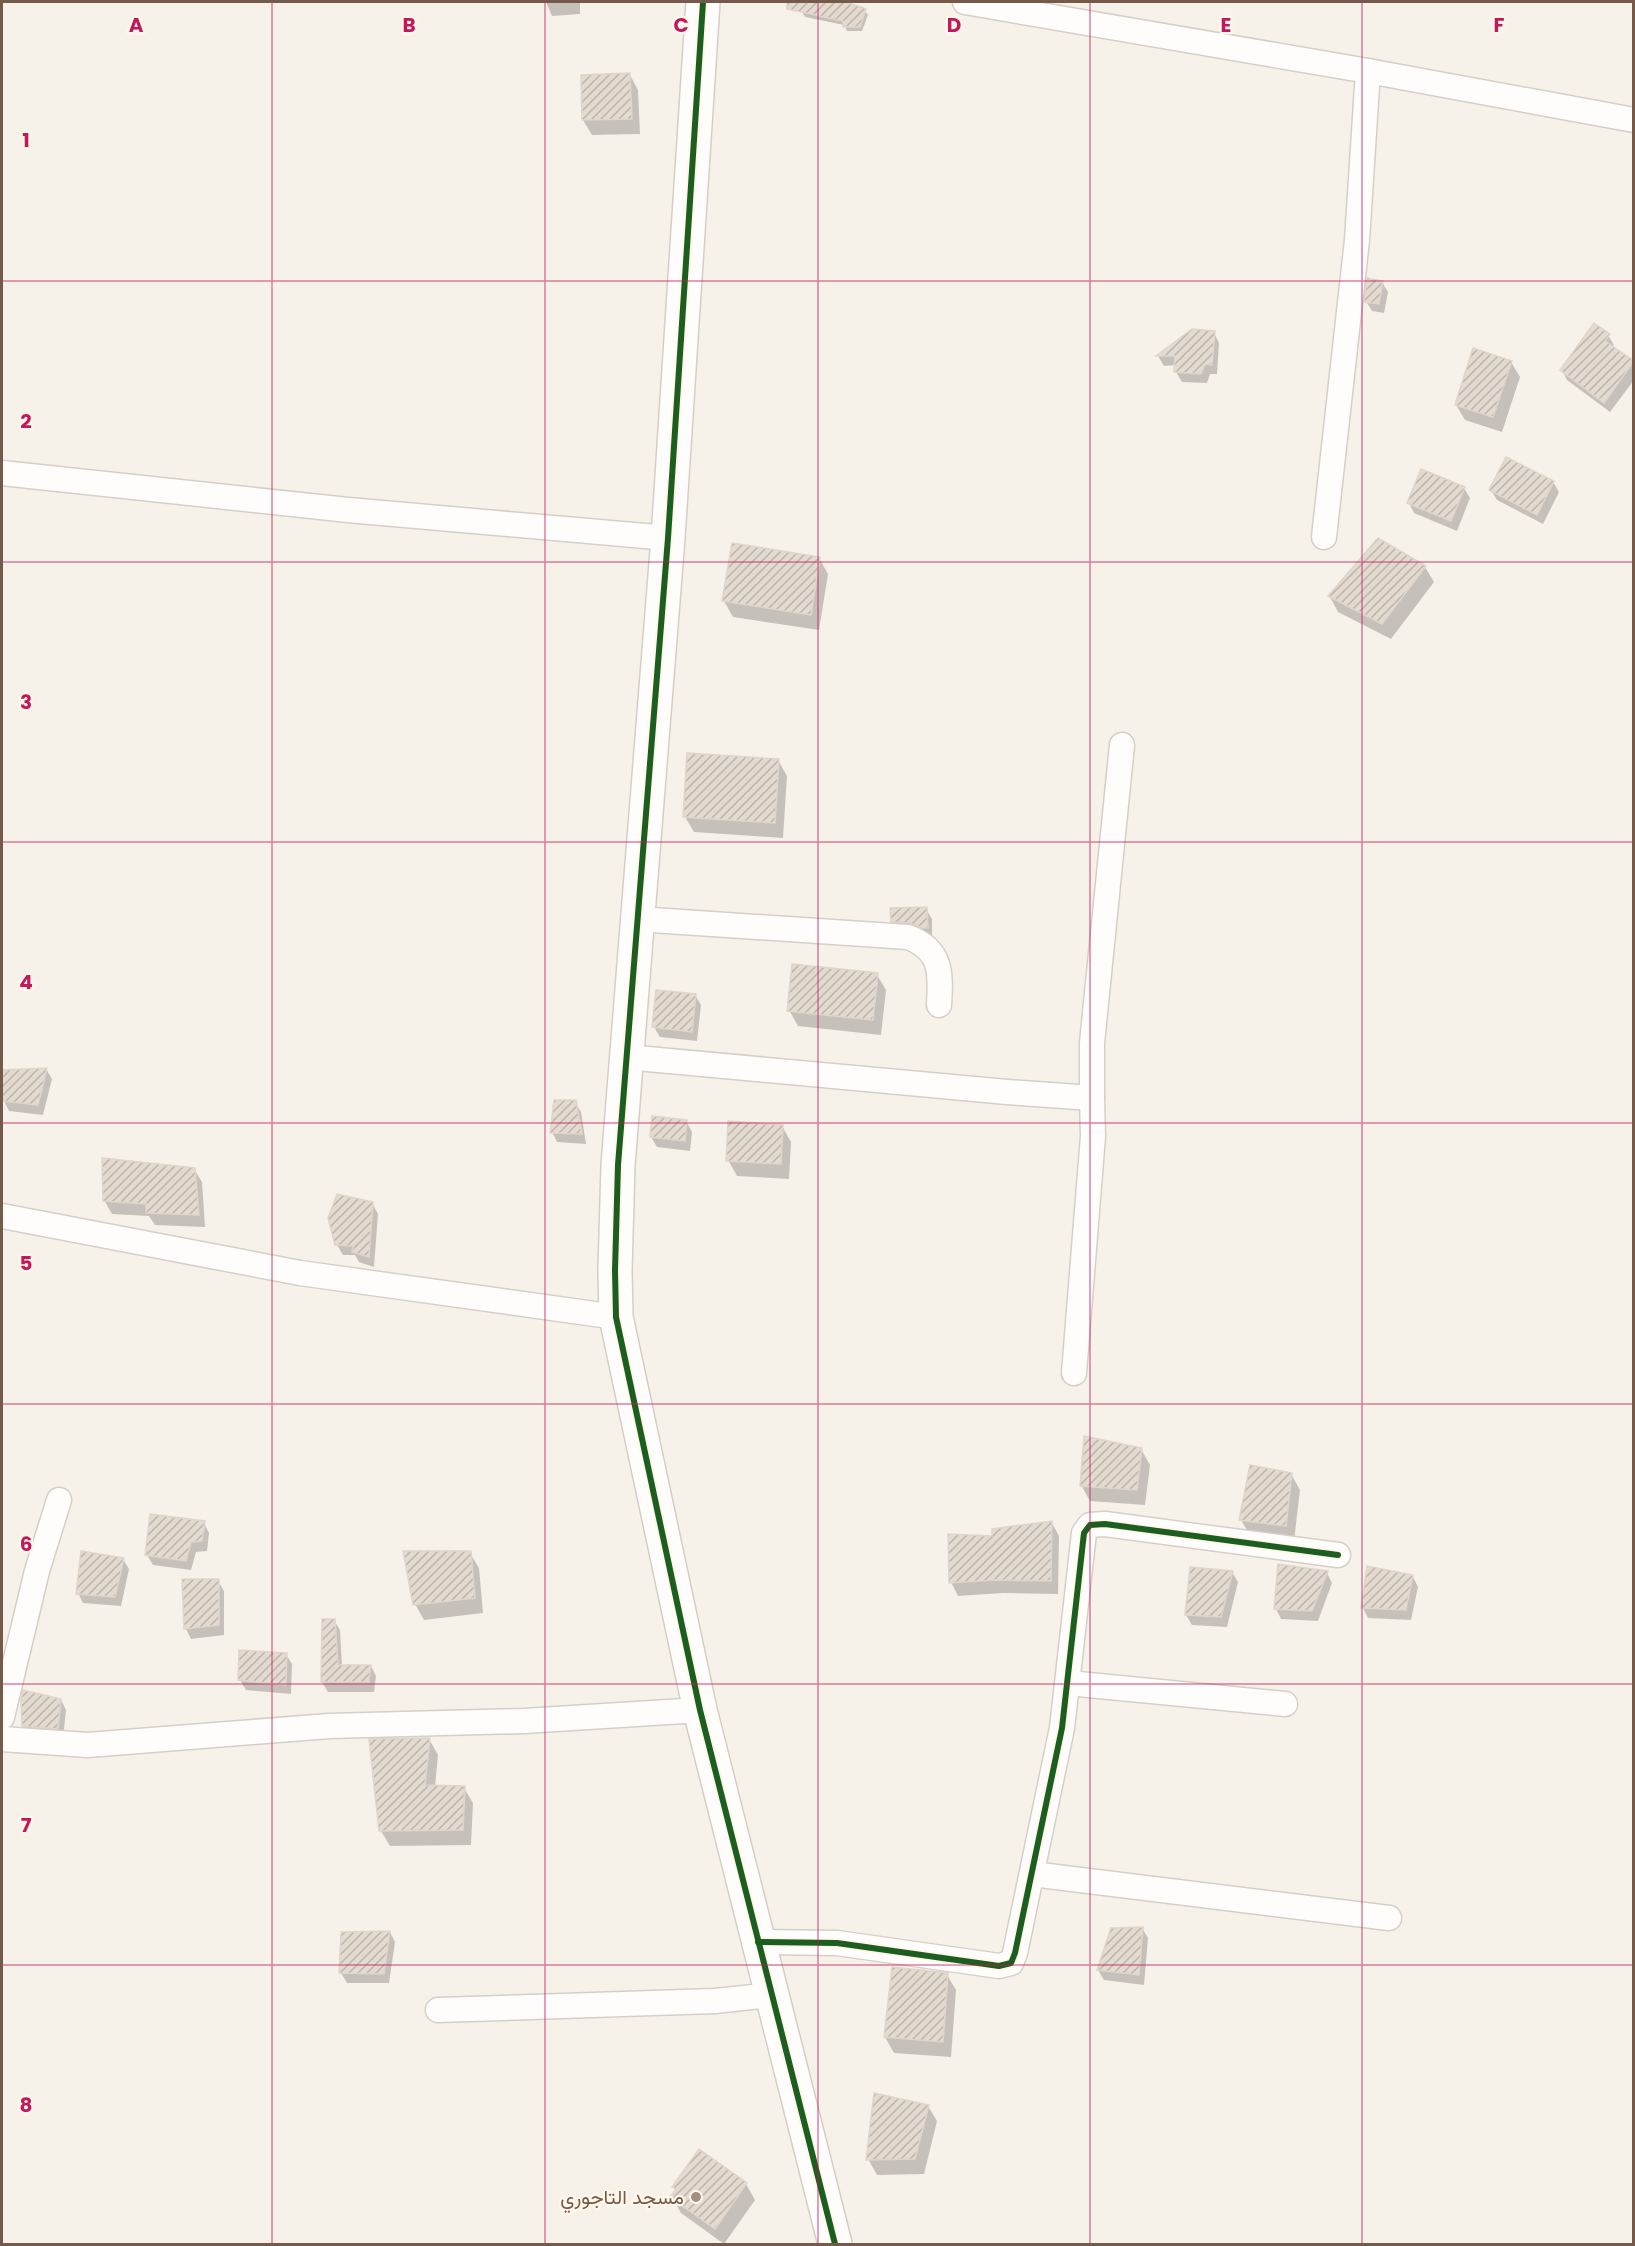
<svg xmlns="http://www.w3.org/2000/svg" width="1635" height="2246" font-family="Poppins,Vazirmatn,sans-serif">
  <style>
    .shadow { fill: #0003 }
    .building { fill: url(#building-hatch); stroke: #e0d5cb; stroke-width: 1.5 }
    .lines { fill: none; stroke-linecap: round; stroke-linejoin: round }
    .street-casing { stroke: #d6cfc7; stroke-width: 27 }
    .secondary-casing { stroke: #d6cec6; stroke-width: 36 }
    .street { stroke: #fefdfc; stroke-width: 24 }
    .secondary { stroke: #fefdfc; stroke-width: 33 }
    .cycleway-casing { stroke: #fff7ea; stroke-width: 10 }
    .cycleway { stroke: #1b5e20; stroke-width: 6 }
    .grid { fill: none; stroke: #c2185b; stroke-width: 1.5; stroke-opacity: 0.55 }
    .poi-dot { fill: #a28f81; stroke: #fff7ea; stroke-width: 2 }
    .labels { text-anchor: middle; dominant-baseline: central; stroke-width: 4.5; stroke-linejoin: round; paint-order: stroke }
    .poi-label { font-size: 20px; fill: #755a49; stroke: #fff7ea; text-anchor: end }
    .grid-label { font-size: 20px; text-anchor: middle; font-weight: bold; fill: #c2185b; stroke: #fff7ea; stroke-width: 4.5; stroke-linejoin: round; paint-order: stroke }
  </style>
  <defs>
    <pattern id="building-hatch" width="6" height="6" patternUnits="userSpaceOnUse" patternTransform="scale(1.5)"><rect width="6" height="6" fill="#e3dad0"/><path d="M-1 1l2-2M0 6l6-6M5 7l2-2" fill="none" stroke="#bdb4ab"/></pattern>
  </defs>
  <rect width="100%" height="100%" fill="#f7f2e9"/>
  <g class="shadow">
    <path d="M546,2H580V14L552,16Z"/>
    <path d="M804,2H822L865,11L868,15L862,31H847L844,25L805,17L802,12Z"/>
    <path d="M630,75L638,90L640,134L592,135L583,120Z"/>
    <path d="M1382,282L1388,292L1384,313L1372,311L1366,301Z"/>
    <path d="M1192,331L1214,333L1219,343L1217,374H1210L1207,383L1182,382L1176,372V365L1164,366L1158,356Z"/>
    <path d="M1608,335L1614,345L1612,348L1634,363V380L1610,412L1567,380L1562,370Z"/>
    <path d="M1511,362L1520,377L1502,432L1465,420L1456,405Z"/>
    <path d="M1553,482L1559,492L1543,524L1497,500L1491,490Z"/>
    <path d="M1464,488L1470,498L1457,531L1414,513L1409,503Z"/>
    <path d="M819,558L828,574L819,630L733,617L724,601Z"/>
    <path d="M1425,567L1434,582L1391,639L1338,612L1330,597Z"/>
    <path d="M778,760L787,776L783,838L694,832L685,817Z"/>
    <path d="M926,909L932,919V937L898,931L892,921Z"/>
    <path d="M877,975L886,990L881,1035L798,1026L789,1010Z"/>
    <path d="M695,995L701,1005L697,1041L660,1037L654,1027Z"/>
    <path d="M46,1069L52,1079L43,1115L9,1111L4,1101Z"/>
    <path d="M575,1102L581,1112L586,1144L557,1142L552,1132Z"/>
    <path d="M686,1121L692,1132L690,1151L657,1147L651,1137Z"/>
    <path d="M782,1126L791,1142L789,1179L737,1176L728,1160Z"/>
    <path d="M194,1169L202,1182L205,1227L155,1225L149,1216L112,1214L104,1200Z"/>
    <path d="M372,1203L378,1214L374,1267L359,1262L355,1255H343L337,1245Z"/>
    <path d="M1141,1449L1150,1465L1145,1505L1090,1501L1081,1485Z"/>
    <path d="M1291,1474L1300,1490L1294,1541L1250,1535L1241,1520Z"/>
    <path d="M204,1523L209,1533L207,1551L196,1552L191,1570L153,1565L147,1555Z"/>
    <path d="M1052,1523L1059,1536L1058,1594L1003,1593L958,1596L951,1582L994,1537Z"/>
    <path d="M470,1553L479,1568L483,1613L424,1620L415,1604Z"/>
    <path d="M123,1559L129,1569L121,1606L83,1603L78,1593Z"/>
    <path d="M1279,1565L1327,1573L1332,1583L1318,1621L1281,1619L1276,1609Z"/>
    <path d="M1232,1572L1238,1582L1227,1627L1192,1625L1186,1615Z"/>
    <path d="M1413,1577L1418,1587L1411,1620L1368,1618L1363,1608Z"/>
    <path d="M218,1581L224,1591V1635L191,1639L186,1629Z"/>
    <path d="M324,1620H334L340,1630L342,1666H371L376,1676L374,1692H328L322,1682Z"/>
    <path d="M286,1654L292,1664L291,1694L246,1690L240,1680Z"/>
    <path d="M61,1700L66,1710L63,1738L29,1736L24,1726Z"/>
    <path d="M429,1739L438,1755L435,1787L464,1788L473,1803L471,1845L390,1846L381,1831Z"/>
    <path d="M1142,1928L1148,1938L1144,1985L1104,1980L1098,1970Z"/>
    <path d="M390,1932L395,1942L389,1983H347L341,1973Z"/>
    <path d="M947,1975L956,1990L951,2057L894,2053L885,2037Z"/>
    <path d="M928,2106L937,2121L924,2174L877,2175L868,2159Z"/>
    <path d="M699,2151L746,2184L755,2200L724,2244L681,2213L672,2197L676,2191L674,2187Z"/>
  </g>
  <g class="building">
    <path d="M787,2H846L866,9L860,27H843V21L787,9Z"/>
    <path d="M630,73L632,119L582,120L581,75Z"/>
    <path d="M1367,278L1383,281L1379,304L1364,302Z"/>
    <path d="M1594,323L1610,334L1605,341L1634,361L1604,403L1560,370Z"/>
    <path d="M1192,329L1215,331L1212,365L1205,364L1201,374L1174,372L1175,356H1156Z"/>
    <path d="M1473,348L1512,361L1493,417L1455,405Z"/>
    <path d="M1506,457L1554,481L1537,515L1489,490Z"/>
    <path d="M1421,469L1465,487L1451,521L1407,503Z"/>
    <path d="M1378,538L1426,566L1382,624L1328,596Z"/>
    <path d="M732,543L820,557L811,615L722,601Z"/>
    <path d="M687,753L779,759L775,823L683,817Z"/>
    <path d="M927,907L928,928H922L909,923L891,922L890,908Z"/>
    <path d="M792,964L878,973L873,1020L787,1011Z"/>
    <path d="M656,990L696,994L692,1032L652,1027Z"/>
    <path d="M47,1068L38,1105L2,1101V1070Z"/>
    <path d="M554,1100H576L582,1134L550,1133Z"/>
    <path d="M652,1116L687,1120L685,1141L650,1137Z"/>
    <path d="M728,1121L783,1125L781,1164L726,1161Z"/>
    <path d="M102,1158L195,1168L199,1215L146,1213V1204L103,1201Z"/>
    <path d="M337,1194L373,1202L369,1257L352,1252L353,1246L335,1245L328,1218Z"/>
    <path d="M1084,1436L1142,1448L1137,1490L1080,1486Z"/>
    <path d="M1250,1465L1292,1473L1286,1526L1239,1520Z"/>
    <path d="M150,1514L205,1521L202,1541L191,1542L186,1561L145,1555Z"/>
    <path d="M1052,1521L1051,1581L995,1580L949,1583L948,1534L992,1536V1529Z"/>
    <path d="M81,1551L124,1558L115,1597L76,1594Z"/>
    <path d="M403,1551H471L475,1598L413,1605Z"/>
    <path d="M1278,1564L1328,1571L1312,1611L1274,1609Z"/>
    <path d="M1367,1566L1413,1575L1406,1610L1361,1608Z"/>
    <path d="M1190,1567L1233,1571L1221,1617L1185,1615Z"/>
    <path d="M182,1579H219V1625L184,1629Z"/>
    <path d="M322,1619H335L338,1665H371L369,1682H321Z"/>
    <path d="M239,1650L287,1653L286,1685L238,1680Z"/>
    <path d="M23,1690L61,1699L58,1729L22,1726L21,1700Z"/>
    <path d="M430,1738L425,1785L465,1786L463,1830L379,1831L369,1739Z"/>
    <path d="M1143,1927L1139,1975L1097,1970L1111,1928Z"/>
    <path d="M390,1931L384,1974L339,1973L341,1932Z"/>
    <path d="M892,1967L948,1973L943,2042L884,2037Z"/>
    <path d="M874,2093L929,2105L915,2159L866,2160Z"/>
    <path d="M699,2149L747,2183L715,2229L670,2197L676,2189L672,2187Z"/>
  </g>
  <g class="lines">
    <defs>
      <g id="street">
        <path d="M965,2L1368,71L1634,120"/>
        <path d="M2,473L348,510L668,538"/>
        <path d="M1324,537L1357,240L1368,71"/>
        <path d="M637,919L908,937C942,950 941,973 939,1005"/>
        <path d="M626,1057L1007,1092L1092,1098L1093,1136L1074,1373"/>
        <path d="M1092,1098V1043L1122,745"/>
        <path d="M2,1216L300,1273L616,1317"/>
        <path d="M1068,1683L1285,1704"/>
        <path d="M2,1717L37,1571L59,1500"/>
        <path d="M2,1739L88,1745L329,1726L524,1721L700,1710"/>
        <path d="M1032,1874L1389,1918"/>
        <path d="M758,1942L837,1943L999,1966L1011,1963L1015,1953L1062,1728L1084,1533L1090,1525L1105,1524L1338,1555"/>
        <path d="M438,2010L715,2001L771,1995"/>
      </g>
      <path id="secondary" d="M703,2L668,538L618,1165L615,1270L616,1317L700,1710L835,2244"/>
    </defs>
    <use href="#street" class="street-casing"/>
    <use href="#secondary" class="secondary-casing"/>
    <use href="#street" class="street"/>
    <use href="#secondary" class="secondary"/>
    <defs>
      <g id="cycleway">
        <path d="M703,2L668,538L618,1165L615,1270L616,1317L700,1710L835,2244"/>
        <path d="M758,1942L837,1943L999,1966L1011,1963L1015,1953L1062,1728L1084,1533L1090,1525L1105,1524L1338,1555"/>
      </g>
    </defs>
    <use href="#cycleway" class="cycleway-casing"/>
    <use href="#cycleway" class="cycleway"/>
  </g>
  <path class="grid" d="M272,2V2244M545,2V2244M818,2V2244M1090,2V2244M1362,2V2244M2,281H1634M2,562H1634M2,842H1634M2,1123H1634M2,1404H1634M2,1684H1634M2,1965H1634"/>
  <circle class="poi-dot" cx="696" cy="2197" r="6"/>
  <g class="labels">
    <g class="poi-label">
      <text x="684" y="2197">مسجد التاجوري</text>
    </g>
  </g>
  <g class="grid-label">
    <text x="136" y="32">A</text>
    <text x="409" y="32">B</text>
    <text x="681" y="32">C</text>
    <text x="954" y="32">D</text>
    <text x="1226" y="32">E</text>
    <text x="1499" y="32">F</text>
    <text x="26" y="147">1</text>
    <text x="26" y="428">2</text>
    <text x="26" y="709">3</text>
    <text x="26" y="989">4</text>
    <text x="26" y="1270">5</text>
    <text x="26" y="1551">6</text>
    <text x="26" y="1832">7</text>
    <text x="26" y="2112">8</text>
  </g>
  <rect width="1635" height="2246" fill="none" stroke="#755a49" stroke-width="6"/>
</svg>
